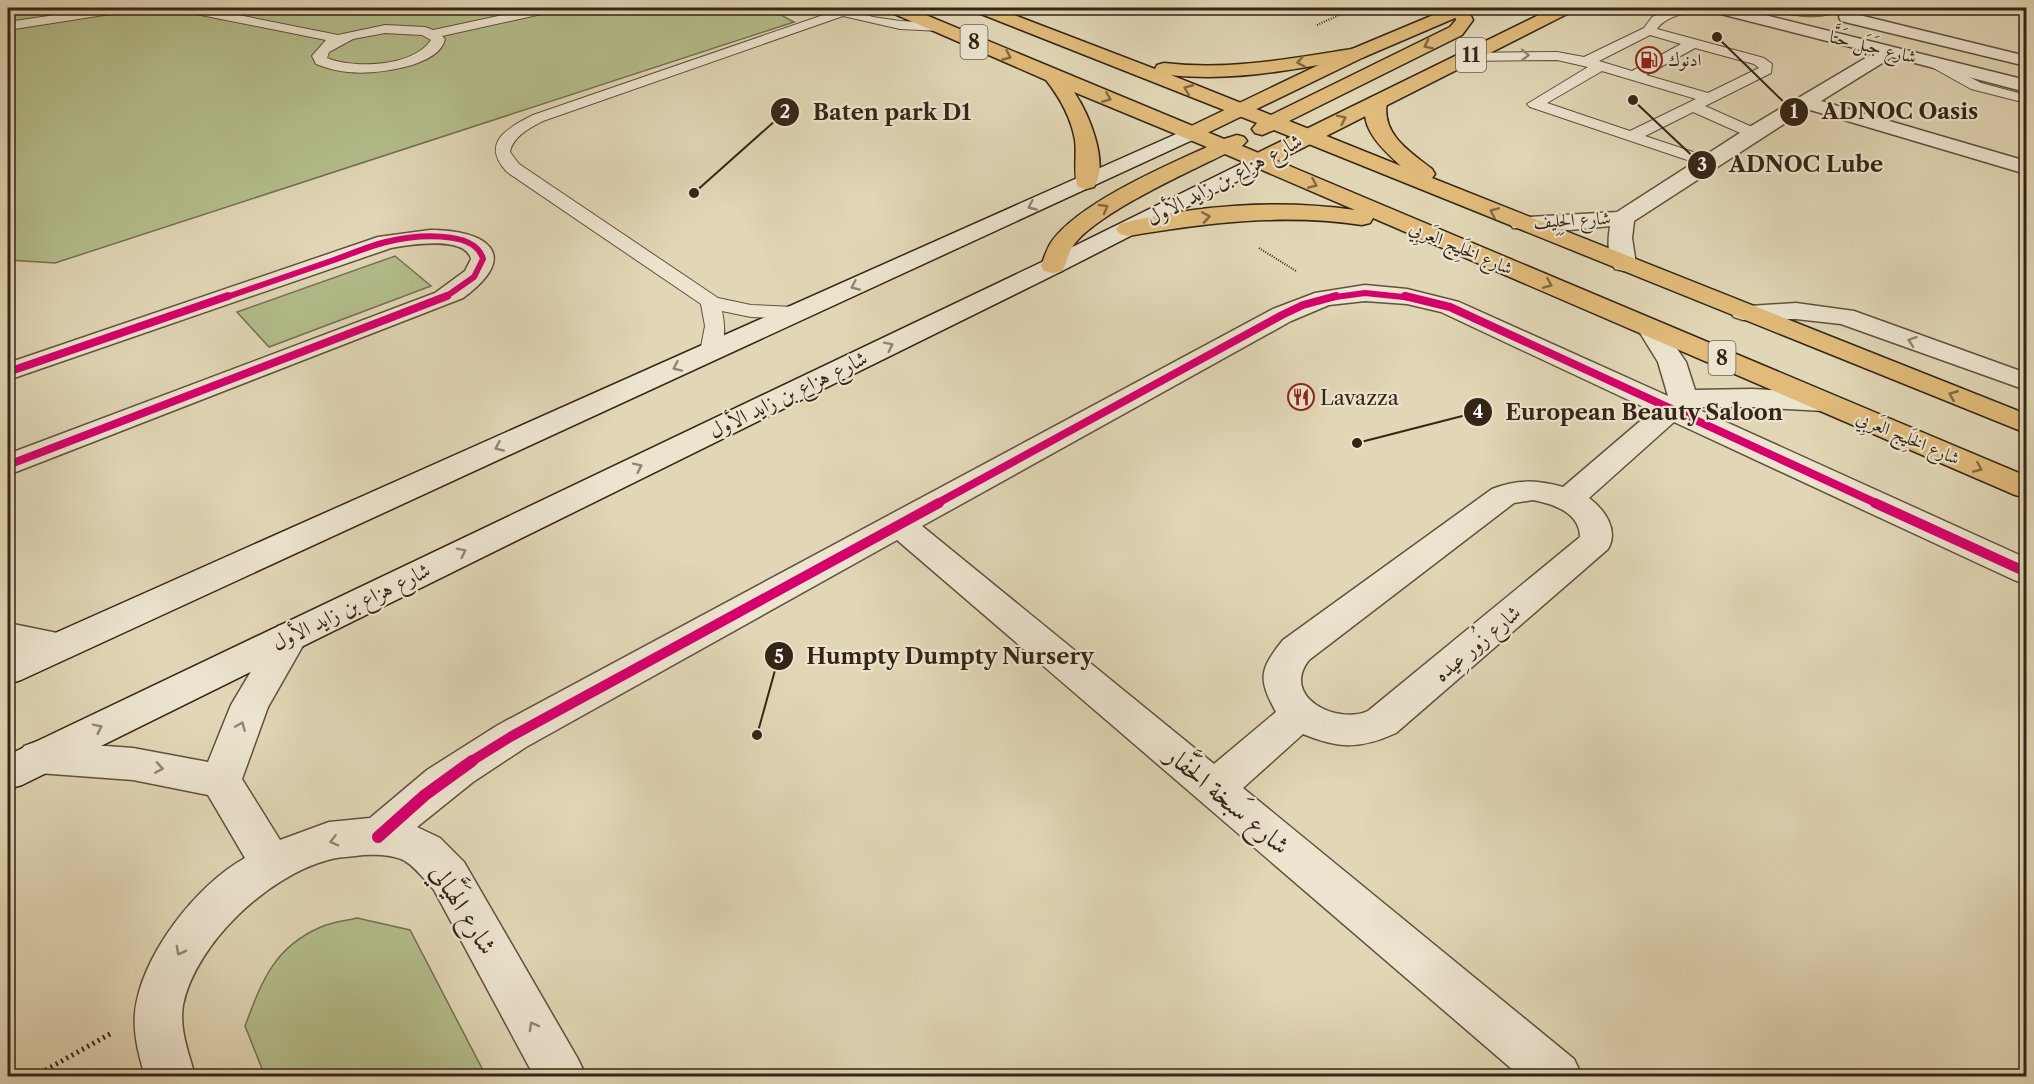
<svg xmlns="http://www.w3.org/2000/svg" width="2034" height="1084" font-family="'Libre Caslon Text',Amiri,serif">
  <style>
    .green { fill: #b4bd8c; stroke: #747151; stroke-width: 1.5 }
    .lines { fill: none; stroke-linecap: round; stroke-linejoin: round }
    .service-casing { stroke: #60513e; stroke-width: 2 }
    .minor-casing { stroke: #60513e; stroke-width: 3 }
    .secondary-casing { stroke: #352516; stroke-width: 3 }
    .primary-casing { stroke: #352516; stroke-width: 3 }
    .trunk-casing { stroke: #352516; stroke-width: 3 }
    .path-far1 { stroke: #352516; stroke-width: 2; stroke-dasharray: 1 1.5; stroke-linecap: butt }
    .path { stroke: #352516; stroke-width: 5; stroke-dasharray: 2 4; stroke-linecap: butt }
    .service { fill: #ece4cf; fill-rule: evenodd }
    .minor { fill: #ece4cf; fill-rule: evenodd }
    .secondary { fill: #ece4cf; fill-rule: evenodd }
    .primary { fill: #e0bb7a; fill-rule: evenodd }
    .trunk { fill: #e0bb7a; fill-rule: evenodd }
    .cycleway-far3-casing { stroke: #ece4cf; stroke-width: 8 }
    .cycleway-far2-casing { stroke: #ece4cf; stroke-width: 10 }
    .cycleway-far1-casing { stroke: #ece4cf; stroke-width: 14 }
    .cycleway-casing { stroke: #ece4cf; stroke-width: 16 }
    .cycleway-far3 { stroke: #d6006c; stroke-width: 6 }
    .cycleway-far2 { stroke: #d6006c; stroke-width: 8 }
    .cycleway-far1 { stroke: #d6006c; stroke-width: 10 }
    .cycleway { stroke: #d6006c; stroke-width: 12 }
    .oneway { stroke: #826843 }
    .oneway2 { stroke: #908472 }
    .labels { text-anchor: middle; dominant-baseline: central; stroke-width: 4.5; stroke-linejoin: round; paint-order: stroke }
    .far-street-label { font-size: 18px; fill: #352516; stroke: #ece4cf }
    .far-poi-label { font-size: 18px; fill: #352516; stroke: #ece4cf; text-anchor: start }
    .shield { fill: #ece4cf; stroke: #6c5e4e; stroke-width: 1.5 }
    .shield-label { font-size: 20px; font-weight: bold; fill: #352516 }
    .street-label { font-size: 21px; fill: #352516; stroke: #ece4cf }
    .poi-label { font-size: 21px; fill: #352516; stroke: #ece4cf; text-anchor: start }
    .near-street-label { font-size: 26px; fill: #352516; stroke: #ece4cf }
    .leader { fill: none; stroke: #352516; stroke-width: 2 }
    .callout-dot { fill: #352516; stroke: #ece4cf; stroke-width: 2 }
    .mark-label { font-size: 18px; text-anchor: middle; font-weight: bold; fill: #fff }
    .callout-label { font-size: 22px; text-anchor: middle; font-weight: bold; fill: #352516; stroke: #ece4cf; stroke-width: 4.5; stroke-linejoin: round; paint-order: stroke }
  </style>
  <rect width="100%" height="100%" fill="#e1d6b5"/>
  <filter id="stains"><feTurbulence type="fractalNoise" baseFrequency=".00333" numOctaves="4"/><feColorMatrix values="0 0 0 0 .2 0 0 0 0 .09 0 0 0 0 .02 0 0 0 .5 -.17"/></filter>
  <radialGradient id="worn" r=".72"><stop offset=".6" stop-color="#630" stop-opacity="0"/><stop offset="1" stop-color="#630" stop-opacity=".3"/></radialGradient>
  <g class="green">
    <path d="M8,8H768L794,22L55,263L8,260Z"/>
    <path d="M1757,8H1836L1841,9C1824,24 1778,13 1757,8Z"/>
    <path d="M395,256L431,286L269,347L237,312Z"/>
    <path d="M357,918L410,930L486,1076H265L245,1026C262,981 274,947 321,927C332,922 345,921 357,918Z"/>
  </g>
  <g class="lines">
    <defs>
      <g id="service">
        <path d="M102,8H129L123,12L8,30V22Z"/>
        <path d="M180,8H203L338,35L385,25L425,27L433,30L536,8H557L551,12L442,36L445,39C439,68 371,75 348,72C337,71 326,68 316,64L312,56L326,40L186,12ZM385,33L422,35L431,40C413,67 354,69 327,58L329,52L353,39Z"/>
        <path d="M828,8H844L873,17L900,21L941,23L948,27L941,31L900,29L843,16L543,121C530,128 513,136 510,152L519,164L718,298L751,305L796,307L803,309L806,313L803,317L796,319L751,317L722,311C725,325 726,344 717,356L710,358L703,356L700,352L705,326L701,304L507,172C480,143 507,128 533,115L832,12Z"/>
        <path d="M1671,8H1699L1698,11C1683,14 1666,16 1657,29L1764,58L1772,64L1771,73L1705,106L1759,130L1761,133L1759,136H1747L1693,112L1645,136L1714,159L1716,162L1714,165H1702L1530,107L1527,104L1588,67L1557,60L1466,61L1459,57L1466,53L1557,52L1584,57L1644,28L1652,17ZM1650,35L1681,44L1632,71L1599,61ZM1695,48L1754,64L1759,68L1708,93L1646,75ZM1602,71L1696,99L1630,131L1547,103Z"/>
        <path d="M1933,58L1981,83L2026,95V103L1971,89L1928,65L1926,62L1928,59Z"/>
      </g>
      <g id="minor">
        <path d="M1711,8H1737L2026,80V92L1892,57L1821,101L2026,161V174L1807,109L1634,221L1632,238L1636,264L1633,269L1624,271L1615,269C1607,258 1608,239 1610,226L1570,230L1513,228L1509,223L1513,218L1617,212L1746,129L1874,53L1713,12Z"/>
        <path d="M1847,12L2026,56V66L1841,21L1839,17L1841,13Z"/>
        <path d="M430,230C486,230 523,254 463,298L8,475V454L435,293L465,271L471,259C465,235 409,245 391,248L8,380V363L378,237Z"/>
        <path d="M1365,285L1407,289L1459,302L1668,396L1658,362L1637,328L1641,322L1650,320L1659,322L1686,362L1695,390L1752,389L1824,393L1834,396L1838,402L1834,408L1824,411L1752,407H1693L2026,558V584L2014,580L1674,422L1589,498C1605,510 1619,530 1608,549L1396,733C1361,749 1339,749 1303,734L1243,788L1574,1059L1582,1076H1520L897,540L526,747L473,782L417,827L440,838L464,862L578,1059L586,1076H534L434,890C425,880 416,868 405,861C392,854 370,854 355,856C347,857 337,857 328,860C268,876 196,943 183,1005C179,1030 189,1053 195,1076H145C139,1056 133,1034 135,1013C141,956 196,885 245,858L208,795L133,780L38,773L24,768L18,757L24,746L38,741L133,748L208,762L231,705L278,626L291,622L304,626L309,635L268,707L242,779L280,840L329,822L370,818L427,770L498,725L1273,309L1315,293ZM1365,301L1407,304L1441,312L1652,411L1563,487C1536,480 1517,479 1492,489L1283,640C1259,670 1258,679 1276,712L1214,764L922,526L1291,321L1329,305ZM1533,500C1554,504 1580,513 1580,537L1368,711C1337,725 1280,697 1309,660L1514,503Z"/>
        <path d="M1796,303L1854,311L2026,373V390L1841,324L1796,319L1743,320L1734,317L1730,312L1734,307Z"/>
        <path d="M8,623L72,636L77,646L72,656L59,660L8,649Z"/>
      </g>
      <g id="secondary">
        <path d="M1192,127L1199,129L1202,133L1199,137L21,680L8,684V654Z"/>
        <path d="M1259,155L1267,156L1270,161L1267,166L1062,271L22,785L8,789V755L1044,261Z"/>
      </g>
      <g id="primary">
        <path d="M1450,8H1471L1469,12L1364,57L1199,137H1185L1182,133L1185,129L1352,49Z"/>
        <path d="M1553,8H1573L1571,12L1267,166L1259,167L1251,166L1248,161L1251,156Z"/>
      </g>
      <g id="trunk">
        <path d="M888,8H909L1224,139L1237,135L1244,137L1247,141L1242,146L2026,476V498L2015,495L1373,218L1370,223L1362,225C1283,213 1207,223 1128,236L1120,234L1116,229L1120,224C1195,205 1278,199 1355,210L1225,154C1188,172 1095,214 1073,246C1068,253 1067,263 1062,271L1053,273L1044,271L1041,266C1044,258 1047,248 1052,241C1080,203 1163,167 1207,147L1074,92C1088,112 1110,163 1094,187L1086,189L1078,187C1073,178 1077,152 1075,140C1071,117 1060,98 1046,80L890,12Z"/>
        <path d="M974,8H996L1155,69L1157,65L1164,63C1230,71 1293,58 1358,48L1364,49L1367,53L1364,57L1358,58C1296,69 1234,82 1171,75L1271,115L1450,27L1456,20L1453,8H1467L1473,20L1462,35L1289,121L1401,166C1384,151 1353,123 1370,98H1384L1387,102C1381,134 1409,151 1432,169L1435,174L1432,178L2026,414V433L1274,130L1262,135L1255,133L1252,129L1257,123L976,12Z"/>
      </g>
    </defs>
    <use href="#service" class="service-casing"/>
    <use href="#minor" class="minor-casing"/>
    <use href="#secondary" class="secondary-casing"/>
    <use href="#primary" class="primary-casing"/>
    <use href="#trunk" class="trunk-casing"/>
    <g class="path-far1">
      <path d="M1317,25L1355,8"/>
      <path d="M1259,248L1296,271"/>
    </g>
    <path class="path" d="M35,1076L110,1034"/>
    <use href="#service" class="service"/>
    <use href="#minor" class="minor"/>
    <use href="#secondary" class="secondary"/>
    <use href="#primary" class="primary"/>
    <use href="#trunk" class="trunk"/>
    <defs>
      <g id="cycleway-far3">
        <path d="M224,298C261,285 297,273 334,260C351,254 369,246 386,242C410,236 475,228 483,259L474,277L444,298"/>
        <path d="M1328,298L1365,293L1413,298"/>
      </g>
      <g id="cycleway-far2">
        <path d="M1405,296L1450,307L1878,504"/>
        <path d="M8,372L228,296"/>
        <path d="M8,465L447,296"/>
        <path d="M936,504L1282,315L1303,305L1336,296"/>
      </g>
      <g id="cycleway-far1">
        <path d="M1875,503L2026,572"/>
        <path d="M470,762L512,736L939,503"/>
      </g>
      <path id="cycleway" d="M378,837L425,795L472,761"/>
    </defs>
    <use href="#cycleway-far3" class="cycleway-far3-casing"/>
    <use href="#cycleway-far2" class="cycleway-far2-casing"/>
    <use href="#cycleway-far1" class="cycleway-far1-casing"/>
    <use href="#cycleway" class="cycleway-casing"/>
    <use href="#cycleway-far3" class="cycleway-far3"/>
    <use href="#cycleway-far2" class="cycleway-far2"/>
    <use href="#cycleway-far1" class="cycleway-far1"/>
    <use href="#cycleway" class="cycleway"/>
  </g>
  <defs><path id="oneway-chevron" d="M-2-3.5L2.5 0L-2 3.5" fill="none" stroke-width="1.6" stroke-linecap="round" stroke-linejoin="round" transform="scale(1.5)"/></defs>
  <g class="oneway">
    <use href="#oneway-chevron" transform="translate(1428 45) rotate(154)"/>
    <use href="#oneway-chevron" transform="translate(1007 56) rotate(24)"/>
    <use href="#oneway-chevron" transform="translate(1301 62) rotate(170)"/>
    <use href="#oneway-chevron" transform="translate(1188 89) rotate(-158)"/>
    <use href="#oneway-chevron" transform="translate(1107 98) rotate(22)"/>
    <use href="#oneway-chevron" transform="translate(1342 119) rotate(-26)"/>
    <use href="#oneway-chevron" transform="translate(1313 184) rotate(23)"/>
    <use href="#oneway-chevron" transform="translate(1104 208) rotate(-30)"/>
    <use href="#oneway-chevron" transform="translate(1494 212) rotate(-157)"/>
    <use href="#oneway-chevron" transform="translate(1206 217) rotate(-9)"/>
    <use href="#oneway-chevron" transform="translate(1548 284) rotate(23)"/>
    <use href="#oneway-chevron" transform="translate(1953 395) rotate(-158)"/>
    <use href="#oneway-chevron" transform="translate(1978 468) rotate(23)"/>
  </g>
  <g class="oneway2">
    <use href="#oneway-chevron" transform="translate(1525 55) rotate(1)"/>
    <use href="#oneway-chevron" transform="translate(1032 206) rotate(156)"/>
    <use href="#oneway-chevron" transform="translate(855 286) rotate(156)"/>
    <use href="#oneway-chevron" transform="translate(1912 341) rotate(-161)"/>
    <use href="#oneway-chevron" transform="translate(889 346) rotate(-26)"/>
    <use href="#oneway-chevron" transform="translate(677 367) rotate(156)"/>
    <use href="#oneway-chevron" transform="translate(499 447) rotate(156)"/>
    <use href="#oneway-chevron" transform="translate(638 467) rotate(-26)"/>
    <use href="#oneway-chevron" transform="translate(462 552) rotate(-26)"/>
    <use href="#oneway-chevron" transform="translate(241 726) rotate(-67)"/>
    <use href="#oneway-chevron" transform="translate(98 728) rotate(-26)"/>
    <use href="#oneway-chevron" transform="translate(159 768) rotate(9)"/>
    <use href="#oneway-chevron" transform="translate(334 841) rotate(166)"/>
    <use href="#oneway-chevron" transform="translate(180 951) rotate(118)"/>
    <use href="#oneway-chevron" transform="translate(533 1026) rotate(-119)"/>
  </g>
  <defs>
    <symbol id="fuel-ring" viewBox="-11 -11 22 22"><circle r="9.5" fill="#ece4cf" stroke="#8f2418" stroke-width="1.5"/><path d="M-5.5-6h7V0h2V4h1.3V-2.5L3-4.5l.8-.8L6-3V5H2.5V1h-1V6h-7ZM-4.2-4.7v3.2H.2V-4.7Z" fill="#8f2418"/></symbol>
    <symbol id="restaurant-ring" viewBox="-11 -11 22 22"><circle r="9.5" fill="#ece4cf" stroke="#8f2418" stroke-width="1.5"/><path d="M-5-6h1v4h1v-4h1v4h1v-4h1v5L-1.5 .5V6h-2V.5L-5-1ZM5-6V6H3V1.5H1.5Q1.5-4 5-6Z" fill="#8f2418"/></symbol>
  </defs>
  <g fill-rule="evenodd">
    <use href="#fuel-ring" x="1634" y="45" width="30" height="30"/>
    <use href="#restaurant-ring" x="1286" y="382" width="30" height="30"/>
  </g>
  <g class="labels">
    <g class="far-street-label">
      <text transform="translate(1873 47) rotate(14)">شارع جَبَل حَتَّا</text>
      <text transform="translate(1572 220) rotate(-3)">شارع الحِلِيف</text>
      <text transform="translate(1461 248) rotate(23)">شارع الخَلِيج العَربِي</text>
      <text transform="translate(1908 438) rotate(23)">شارع الخَلِيج العَربِي</text>
    </g>
    <g class="far-poi-label">
      <text x="1668" y="60">ادنوك</text>
    </g>
    <g class="shield">
      <rect x="960.5" y="25" width="27" height="34" rx="4.5"/>
      <rect x="1456" y="38" width="30" height="34" rx="4.5"/>
      <rect x="1708.5" y="341" width="27" height="34" rx="4.5"/>
    </g>
    <g class="shield-label">
      <text x="974" y="42">8</text>
      <text x="1471" y="55">11</text>
      <text x="1722" y="358">8</text>
    </g>
    <g class="street-label">
      <text transform="translate(1224 179) rotate(-28)">شارع هزاع بن زايد الأول</text>
      <text transform="translate(788 394) rotate(-26)">شارع هزاع بن زايد الأول</text>
      <text transform="translate(351 606) rotate(-26)">شارع هزاع بن زايد الأول</text>
      <text transform="translate(1477 643) rotate(-40)">شارع زُور عِيده</text>
    </g>
    <g class="poi-label">
      <text x="1320" y="397">Lavazza</text>
    </g>
    <g class="near-street-label">
      <text transform="translate(1228 800) rotate(40)">شارع سَبخة الحَفَّار</text>
      <text transform="translate(464 909) rotate(58)">شارع الهَيَّالي</text>
    </g>
  </g>
  <path class="leader" d="M1717 37L1794 112M694 193L785 112M1633 100L1702 165M1357 443L1478 412M757 735L779 656"/>
  <g class="callout-dot">
    <circle cx="1717" cy="37" r="6"/>
    <circle cx="694" cy="193" r="6"/>
    <circle cx="1633" cy="100" r="6"/>
    <circle cx="1357" cy="443" r="6"/>
    <circle cx="757" cy="735" r="6"/>
    <circle cx="1794" cy="112" r="15"/>
    <circle cx="785" cy="112" r="15"/>
    <circle cx="1702" cy="165" r="15"/>
    <circle cx="1478" cy="412" r="15"/>
    <circle cx="779" cy="656" r="15"/>
  </g>
  <g class="mark-label">
    <text x="1794" y="118">1</text>
    <text x="785" y="118">2</text>
    <text x="1702" y="171">3</text>
    <text x="1478" y="418">4</text>
    <text x="779" y="663">5</text>
  </g>
  <g class="callout-label">
    <text x="1900" y="119">ADNOC Oasis</text>
    <text x="892" y="120">Baten park D1</text>
    <text x="1806" y="172">ADNOC Lube</text>
    <text x="1644" y="420">European Beauty Saloon</text>
    <text x="950" y="664">Humpty Dumpty Nursery</text>
  </g>
  <rect width="2034" height="1084" fill="none" stroke="#e1d6b5" stroke-width="30"/>
  <rect x="9" y="9" width="2016" height="1066" fill="none" stroke="#352516" stroke-width="3"/>
  <rect x="15" y="15" width="2004" height="1054" fill="none" stroke="#352516" stroke-width="1.5"/>
  <rect width="100%" height="100%" filter="url(#stains)"/>
  <rect width="100%" height="100%" fill="url(#worn)"/>
</svg>
